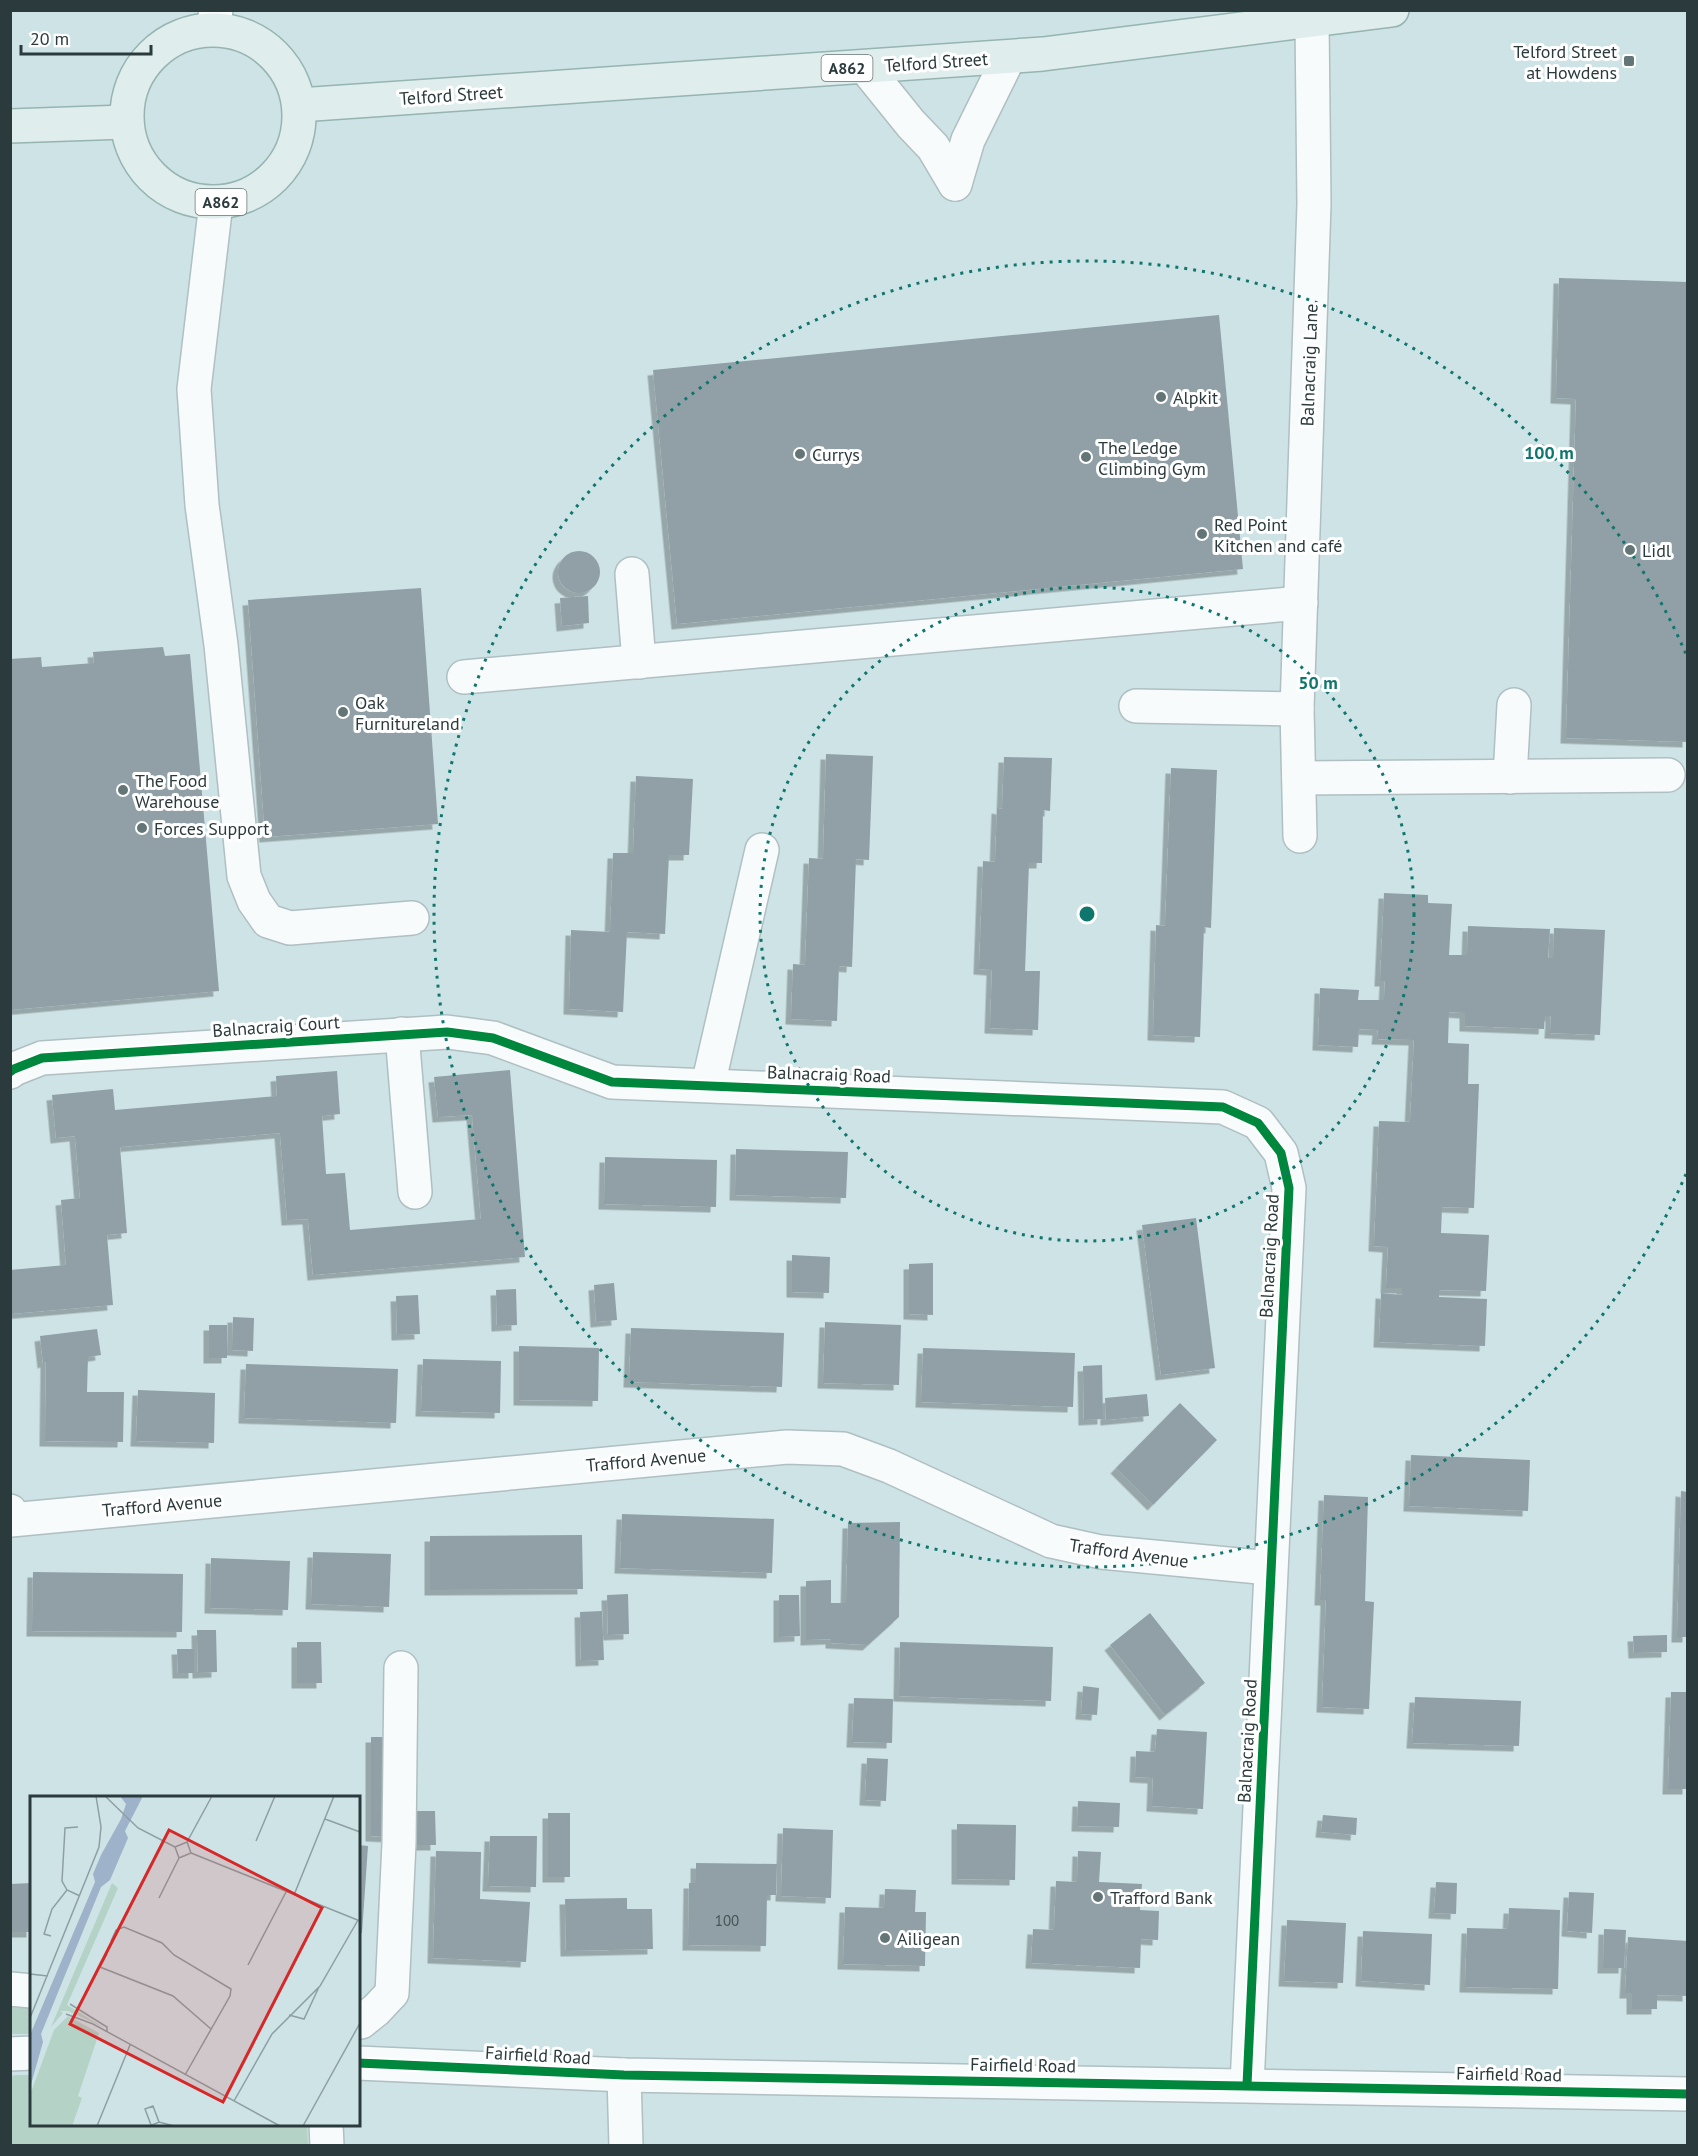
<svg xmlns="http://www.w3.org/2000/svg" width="1698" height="2156" font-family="'PT Sans',sans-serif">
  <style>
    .green { fill: #b4d2c6 }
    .building { fill: #90a0a6; filter: url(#shadow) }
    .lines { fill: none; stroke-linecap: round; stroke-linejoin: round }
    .minor-casing { stroke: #afbfc2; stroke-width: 36 }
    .major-casing { stroke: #95b4b2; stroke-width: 36 }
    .minor { stroke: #f8fbfb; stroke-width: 33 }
    .major { stroke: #dfedec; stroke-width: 33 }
    .cycleway-casing { stroke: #fff; stroke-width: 13 }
    .cycleway { stroke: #00873e; stroke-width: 9 }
    .ring { fill: none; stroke: #0f766e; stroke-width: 3; stroke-dasharray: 3 6 }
    .poi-dot { fill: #647578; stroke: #fff; stroke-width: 2 }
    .labels { text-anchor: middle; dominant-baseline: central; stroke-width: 6; stroke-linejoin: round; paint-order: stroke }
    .number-label { font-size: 15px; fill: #445456 }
    .shield { fill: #fff; stroke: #6b7576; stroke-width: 1.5 }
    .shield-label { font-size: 16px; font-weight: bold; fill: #2b3a3c }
    .poi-label { font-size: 18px; fill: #2b3a3c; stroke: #fff; text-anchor: start }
    .street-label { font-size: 18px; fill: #2b3a3c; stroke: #fff }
    .inset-road { fill: none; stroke: #8d9fa2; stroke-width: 1.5 }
    .view { fill: #d62828; fill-opacity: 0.15; stroke: #d62828; stroke-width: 3 }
    .inset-edge { fill: none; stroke: #2b3a3c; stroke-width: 3 }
    .centre { fill: #0f766e; stroke: #fff; stroke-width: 3 }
    .ring-label { font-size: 18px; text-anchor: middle; font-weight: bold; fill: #0f766e; stroke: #fff; stroke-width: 6; stroke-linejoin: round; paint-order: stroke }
  </style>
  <defs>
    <filter id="shadow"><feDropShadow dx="-5.5" dy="5.5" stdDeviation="0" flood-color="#0004"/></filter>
  </defs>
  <rect width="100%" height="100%" fill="#cee3e6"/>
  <g class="green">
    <path d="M11,2007L31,2008V2034H11Z"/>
    <path d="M17,2075H31L32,2124L307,2125L308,2145H11V2076Z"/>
  </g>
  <g class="building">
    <path d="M1559,278L1688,282V742L1566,738L1576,399L1556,398Z"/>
    <path d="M1219,315L1243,569L677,624L653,370Z"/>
    <circle cx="579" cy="572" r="21"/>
    <path d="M421,588L438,824L265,837L248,600Z"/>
    <path d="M588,596L589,623L562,626L560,598Z"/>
    <path d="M163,647L165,656L190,654L219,991L10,1010V659L41,657L42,667L94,663L93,652Z"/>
    <path d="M826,754L873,756L869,860L856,859L852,967L839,966L837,1021L791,1019L793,964L805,965L809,858L823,859Z"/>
    <path d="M1004,757L1052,758L1050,811L1043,810L1042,863H1029L1025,971H1040L1038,1030L990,1028L992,970L979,969L983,861L995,862L997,808L1002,809Z"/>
    <path d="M1171,768L1217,770L1211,928L1204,927L1200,1037L1153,1035L1156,925L1165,926Z"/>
    <path d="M636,776L693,779L689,855H669L665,934L627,932L623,1012L569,1009L571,930L610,932L613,853H633Z"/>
    <path d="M1384,893L1428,895V903L1452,904L1449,955H1467L1468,926L1550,929L1548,958H1553L1554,928L1605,930L1600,1035L1550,1033L1551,1016H1545L1544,1029L1465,1026V1013L1449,1012L1448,1043L1469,1044L1468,1084H1479L1474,1208L1442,1207L1441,1233L1489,1235L1486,1291L1439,1290V1297L1487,1299L1485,1346L1379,1342L1381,1293L1402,1295V1288H1386L1388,1247L1374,1246L1379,1121L1410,1122L1414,1040L1377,1039L1378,1030L1359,1029L1358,1047L1318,1045L1320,988L1359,990L1358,1000H1384L1385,981H1380Z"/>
    <path d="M510,1070L525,1257L313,1275L308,1219L287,1220L280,1133L120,1147L127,1233L107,1235L113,1305L10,1314V1270L66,1265L61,1200L80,1198L75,1136L56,1138L52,1095L113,1089L115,1110L277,1096L276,1076L337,1071L340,1114L322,1116L326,1174L345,1173L350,1230L481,1219L472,1115L438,1117L434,1077Z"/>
    <path d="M736,1149L848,1152L846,1198L735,1195Z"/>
    <path d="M605,1157L717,1160L716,1207L604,1204Z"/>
    <path d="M1196,1218L1215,1368L1161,1375L1142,1225Z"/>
    <path d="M792,1255L830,1257L829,1293L792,1292Z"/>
    <path d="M933,1263V1315L909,1314V1264Z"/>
    <path d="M614,1283L617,1320L596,1322L594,1285Z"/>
    <path d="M516,1289L517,1325L497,1326L496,1290Z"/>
    <path d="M418,1295L420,1334L397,1335L396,1296Z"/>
    <path d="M233,1317L254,1318L253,1351L232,1350Z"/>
    <path d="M825,1322L901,1325L899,1385L823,1383Z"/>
    <rect x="209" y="1325" width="18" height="33"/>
    <path d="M631,1328L784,1333L782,1387L629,1382Z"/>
    <path d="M97,1329L101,1355L88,1357L87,1392H124L123,1442L45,1441L46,1362L43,1363L40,1336Z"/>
    <path d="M519,1346L599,1348L598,1401L519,1400Z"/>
    <path d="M923,1348L1075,1353L1073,1407L921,1402Z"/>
    <path d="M423,1359L501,1361L500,1413L421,1411Z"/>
    <path d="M246,1364L398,1369L396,1423L244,1418Z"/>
    <path d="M1102,1365L1103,1419L1084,1420L1083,1366Z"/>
    <path d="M138,1390L215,1393L214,1443L136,1441Z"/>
    <path d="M1147,1394L1149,1416L1106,1420L1105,1398Z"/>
    <path d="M1180,1403L1217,1440L1153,1505L1116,1468Z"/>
    <path d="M1411,1455L1530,1460L1528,1511L1409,1506Z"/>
    <path d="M1681,1491L1688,1492V1637H1677Z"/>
    <path d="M1324,1495L1368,1497L1365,1601L1374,1602L1369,1709L1322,1707L1326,1600H1320Z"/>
    <path d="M622,1514L774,1519L772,1573L620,1568Z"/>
    <path d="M900,1522L899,1617L868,1645L831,1643V1639L806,1640V1581L831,1580V1603H846L848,1523Z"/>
    <path d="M582,1535L583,1589L430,1590V1536Z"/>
    <path d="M313,1552L391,1554L389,1607L311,1604Z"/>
    <path d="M211,1558L290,1561L288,1610L210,1608Z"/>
    <path d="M33,1572L183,1574L182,1632L32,1631Z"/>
    <path d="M628,1594L629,1634L608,1635L607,1595Z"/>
    <path d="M779,1595H799L800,1636L779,1637Z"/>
    <path d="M602,1611L604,1660L581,1661L580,1612Z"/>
    <path d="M1150,1613L1205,1683L1165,1715L1110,1645Z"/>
    <path d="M197,1630H216L217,1672L198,1673Z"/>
    <path d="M1667,1635V1652L1634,1653L1633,1636Z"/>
    <path d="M297,1642H321L322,1683H297Z"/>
    <path d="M900,1642L1053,1647L1051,1701L899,1696Z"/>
    <path d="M177,1649H194V1673H178Z"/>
    <path d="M1083,1686L1099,1688L1097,1715L1081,1714Z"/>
    <path d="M1671,1692H1688V1789H1668Z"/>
    <path d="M1415,1697L1521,1701L1519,1746L1412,1743Z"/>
    <path d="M854,1698L893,1699L892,1743L852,1742Z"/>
    <path d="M1157,1729L1207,1732L1203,1809L1152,1806L1153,1778L1135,1777L1136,1751L1155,1752Z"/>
    <path d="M371,1737H395L394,1837L371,1836Z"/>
    <path d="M867,1758L888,1759L886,1801L865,1800Z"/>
    <path d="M1078,1801L1120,1803L1119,1827L1077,1826Z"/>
    <path d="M411,1811H435L436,1845H411Z"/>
    <rect x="548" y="1813" width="22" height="64"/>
    <path d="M1323,1815L1357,1818L1356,1835L1321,1832Z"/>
    <path d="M957,1824L1016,1825L1015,1880L957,1879Z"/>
    <path d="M783,1828L833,1830L831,1898L781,1896Z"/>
    <path d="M490,1836H537L536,1887L488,1886Z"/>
    <path d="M358,1845L368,1846L362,1933L358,1932Z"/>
    <path d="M436,1851L481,1852L480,1899L530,1902L526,1962L433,1958Z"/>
    <path d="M1078,1851L1101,1852L1099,1882L1142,1884L1140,1910L1159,1911L1158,1940L1141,1939L1140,1968L1031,1963L1033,1929L1054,1930L1056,1881L1077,1882Z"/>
    <path d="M696,1863L777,1864L776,1895H767L766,1946L688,1945L689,1883H696Z"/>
    <path d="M1436,1882L1457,1883L1456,1914L1434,1913Z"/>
    <path d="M32,1883V1932H10V1884Z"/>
    <path d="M885,1889L916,1890L915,1912H926L925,1966L843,1964L845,1907L884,1908Z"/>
    <path d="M1569,1892L1594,1893L1592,1933L1567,1931Z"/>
    <path d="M627,1898V1909H652L653,1949L566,1951L565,1899Z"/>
    <path d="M1509,1908L1560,1910L1558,1989L1465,1987L1467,1928L1508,1929Z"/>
    <path d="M1287,1920L1346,1923L1343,1983L1284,1981Z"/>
    <path d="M1604,1929L1626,1930L1624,1968H1603Z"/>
    <path d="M1363,1931L1432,1934L1430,1985L1361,1981Z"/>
    <path d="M1628,1937L1688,1941V1996L1657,1995V2009H1632V1993H1625Z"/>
  </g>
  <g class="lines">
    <defs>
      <g id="minor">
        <path d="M213,29L216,10"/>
        <path d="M865,67L911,124L933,147L955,184"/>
        <path d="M955,184L968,140L1009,57"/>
        <path d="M216,203L194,389L202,505L221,645L244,876L254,901L268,921L290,928L412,918"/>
        <path d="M632,574L639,662"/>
        <path d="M464,677L1301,603"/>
        <path d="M1136,706L1297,709"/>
        <path d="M1510,777L1514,705"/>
        <path d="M1299,778L1668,775"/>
        <path d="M1300,836L1297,709L1314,204L1312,21"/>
        <path d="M402,1034L415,1192"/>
        <path d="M10,1072L14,1069L42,1058L447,1032L493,1038L612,1082L1223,1107L1258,1123L1281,1153L1289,1188L1247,2085"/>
        <path d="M708,1085L762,850"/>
        <path d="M10,1511L11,1520L787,1447L843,1449L889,1466L1051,1541L1101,1552L1270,1568"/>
        <path d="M10,1989L32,1991"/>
        <path d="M361,2022L376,2010L392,1993L399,1843L401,1668"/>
        <path d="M10,2054L32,2053"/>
        <path d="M358,2063L624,2075L1688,2094"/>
        <path d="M624,2075L626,2146"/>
        <path d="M326,2124L327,2146"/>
      </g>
      <g id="major">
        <circle cx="213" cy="116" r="86"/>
        <path d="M299,105L1043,54L1392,10"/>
        <path d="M10,126L125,122"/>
      </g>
    </defs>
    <use href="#minor" class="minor-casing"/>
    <use href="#major" class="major-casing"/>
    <use href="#minor" class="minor"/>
    <use href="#major" class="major"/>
    <defs>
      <g id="cycleway">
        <path d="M10,1072L14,1069L42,1058L447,1032L493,1038L612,1082L1223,1107L1258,1123L1281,1153L1289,1188L1247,2085"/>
        <path d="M358,2063L624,2075L1688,2094"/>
      </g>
    </defs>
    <use href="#cycleway" class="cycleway-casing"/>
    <use href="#cycleway" class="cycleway"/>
  </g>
  <g class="ring">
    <circle cx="1087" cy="914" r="327"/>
    <path d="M1686 1174A653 653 0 1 1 1686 654"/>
  </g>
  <g class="poi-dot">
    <rect x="1623" y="55" width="12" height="12" rx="3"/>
    <circle cx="1161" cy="397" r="6"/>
    <circle cx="800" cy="454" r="6"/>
    <circle cx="1086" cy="457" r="6"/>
    <circle cx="1202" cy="534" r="6"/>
    <circle cx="1630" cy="550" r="6"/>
    <circle cx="343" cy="712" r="6"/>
    <circle cx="123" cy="790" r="6"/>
    <circle cx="142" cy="828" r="6"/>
    <circle cx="1098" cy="1897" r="6"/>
    <circle cx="885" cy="1938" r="6"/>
  </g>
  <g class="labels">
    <g class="number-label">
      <text x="727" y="1920">100</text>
    </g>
    <g class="shield">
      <rect x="821.5" y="55" width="51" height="26" rx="4.5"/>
      <rect x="195.5" y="189" width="51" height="26" rx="4.5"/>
    </g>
    <g class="shield-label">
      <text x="847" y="68">A862</text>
      <text x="221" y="202">A862</text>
    </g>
    <g class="poi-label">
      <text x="1617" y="51" text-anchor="end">Telford Street<tspan x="1617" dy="21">at Howdens</tspan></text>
      <text x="1173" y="397">Alpkit</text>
      <text x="1098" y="447">The Ledge<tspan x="1098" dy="21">Climbing Gym</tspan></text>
      <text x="812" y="454">Currys</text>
      <text x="1214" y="524">Red Point<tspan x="1214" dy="21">Kitchen and café</tspan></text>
      <text x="1642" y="550">Lidl</text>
      <text x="355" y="702">Oak<tspan x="355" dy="21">Furnitureland</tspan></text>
      <text x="135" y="780">The Food<tspan x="135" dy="21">Warehouse</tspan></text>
      <text x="154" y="828">Forces Support</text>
      <text x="1110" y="1897">Trafford Bank</text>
      <text x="897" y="1938">Ailigean</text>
    </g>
    <g class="street-label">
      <text transform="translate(936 62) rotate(-4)">Telford Street</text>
      <text transform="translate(451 95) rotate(-4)">Telford Street</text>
      <text transform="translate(1309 365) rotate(-88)">Balnacraig Lane</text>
      <text transform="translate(276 1026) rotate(-4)">Balnacraig Court</text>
      <text transform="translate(829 1074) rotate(2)">Balnacraig Road</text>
      <text transform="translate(1269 1256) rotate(-87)">Balnacraig Road</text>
      <text transform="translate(646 1460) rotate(-5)">Trafford Avenue</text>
      <text transform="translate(162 1505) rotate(-5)">Trafford Avenue</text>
      <text transform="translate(1129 1553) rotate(8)">Trafford Avenue</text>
      <text transform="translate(1247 1741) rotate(-87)">Balnacraig Road</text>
      <text transform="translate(538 2055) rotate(3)">Fairfield Road</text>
      <text transform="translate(1023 2065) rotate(1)">Fairfield Road</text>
      <text transform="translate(1509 2074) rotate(1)">Fairfield Road</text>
    </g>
  </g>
  <g transform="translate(30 1796)">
    <rect width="330" height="330" fill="#cee3e6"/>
    <path d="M82,87L88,92L37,209L75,232L38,215H30L33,217L21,231ZM38,220L69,237L48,300L52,302L42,330H0V299L24,234Z" fill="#b4d2c6"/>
    <path d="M90,0H113L95,35L98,42L80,84L71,91L11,238L13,246L0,292V239L65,86L63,78L71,59L91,23L96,8Z" fill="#9eb2ca"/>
    <path class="inset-road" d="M75,0L108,32L145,51M295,23L330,36M48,31L35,32L32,85L37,94L50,100M226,45L245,0M157,46L182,0M145,51L149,62L161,57M145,51L157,46L161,57M161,57L330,125M264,99L304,0M129,102L149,62M21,140L14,138L22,113L37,94M81,145L86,134L94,131L132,147L144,159L201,193L200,200L155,279M77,158L70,171L143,200L181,233M218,169L256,96M0,178L18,180M40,208L77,231V236M36,218L63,228L250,330M259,219L274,223L289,191M0,222L69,51L71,31L66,0M204,305L242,238L290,190L328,124M121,329L115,313L123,310L129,326M67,330L100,249M120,330L129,326L144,330M273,330L330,227"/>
    <path class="view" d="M139,34L292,112L193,306L40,228Z"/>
    <rect width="330" height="330" class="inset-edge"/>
  </g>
  <circle cx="1087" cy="914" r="9" class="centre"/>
  <g class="ring-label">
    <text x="1549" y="459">100 m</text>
    <text x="1318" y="689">50 m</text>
  </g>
  <rect width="1698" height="2156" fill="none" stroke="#2b3a3c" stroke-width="24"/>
  <path d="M21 45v9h130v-9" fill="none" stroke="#2b3a3c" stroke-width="3"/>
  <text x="30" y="45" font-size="18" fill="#2b3a3c" stroke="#ffffff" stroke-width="4.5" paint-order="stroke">20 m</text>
</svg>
